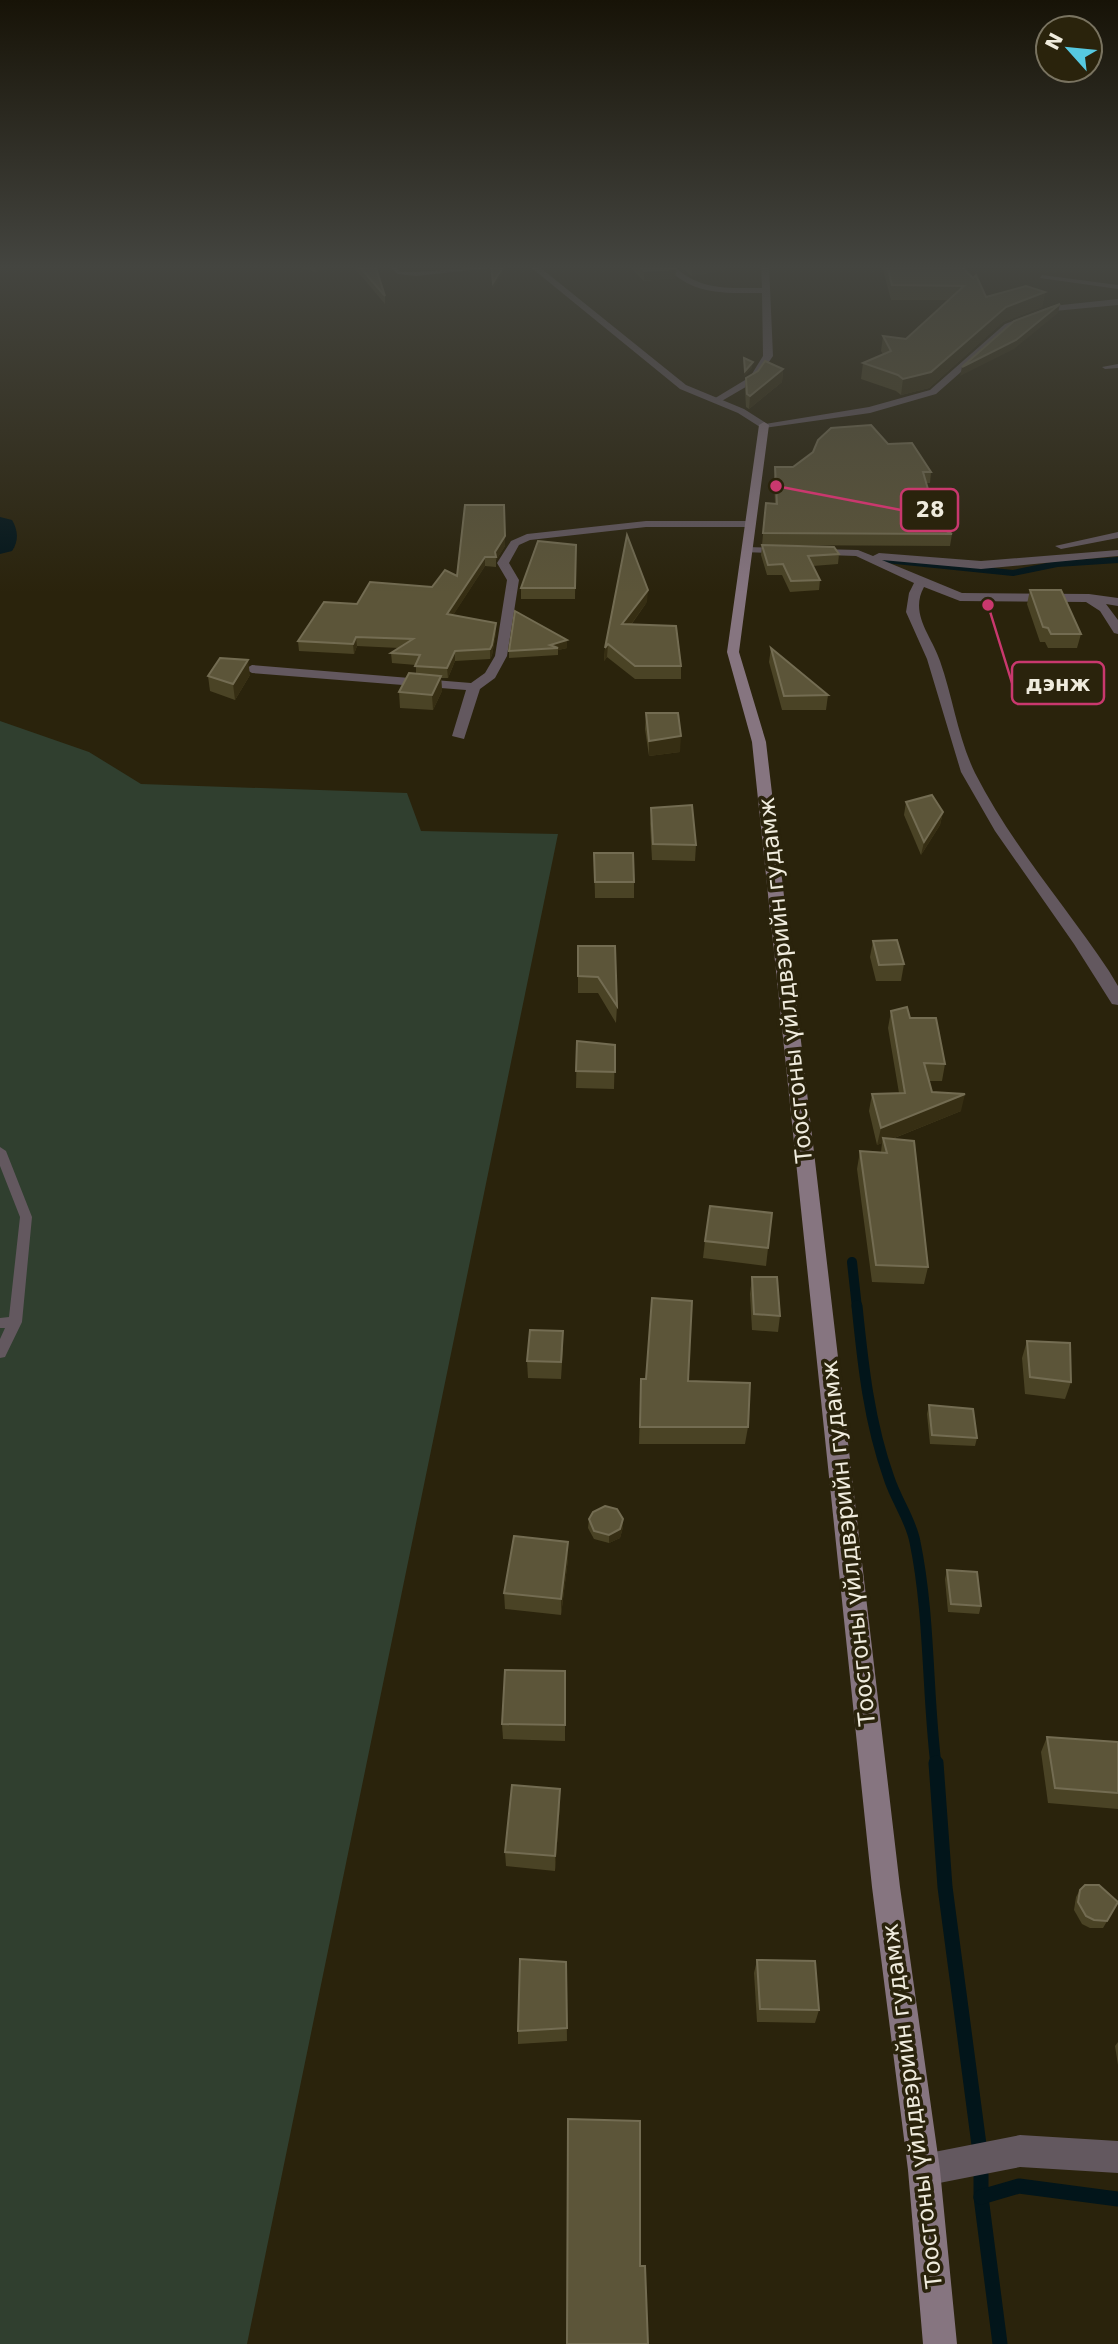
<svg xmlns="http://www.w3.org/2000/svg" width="1118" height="2344" font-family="'DejaVu Sans',sans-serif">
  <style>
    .green { fill: #303f2f }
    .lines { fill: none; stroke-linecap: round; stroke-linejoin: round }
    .stream-far3 { stroke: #02151a; stroke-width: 6 }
    .stream-far2 { stroke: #02151a; stroke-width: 10 }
    .stream-far1 { stroke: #02151a; stroke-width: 11 }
    .stream { stroke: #02151a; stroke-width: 15 }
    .river { fill: #02151a; fill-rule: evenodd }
    .service { fill: #63585f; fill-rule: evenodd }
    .minor { fill: #63585f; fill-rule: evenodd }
    .tertiary { fill: #63585f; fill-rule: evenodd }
    .secondary { fill: #867580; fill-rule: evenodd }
    .wall { fill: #4a4325 }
    .shaded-wall { fill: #362e13 }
    .building { fill: #5c5539; stroke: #736c52; stroke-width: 2 }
    .labels { text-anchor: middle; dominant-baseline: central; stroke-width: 7; stroke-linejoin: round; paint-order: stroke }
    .near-street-label { font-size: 23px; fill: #efebdd; stroke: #2a230c }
    .leader { fill: none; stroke: #c9386e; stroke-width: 2.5 }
    .callout-dot { fill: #c9386e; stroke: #2a230c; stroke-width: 2.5 }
    .callout { fill: #2a230c; stroke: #c9386e; stroke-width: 2.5 }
    .callout-label { font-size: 21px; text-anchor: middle; font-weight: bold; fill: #efebdd }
  </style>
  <rect width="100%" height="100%" fill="#2a230c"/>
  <path class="green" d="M0,721L89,752L141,784L407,793L421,831L558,834L247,2344H0Z"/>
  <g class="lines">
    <path class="stream-far3" d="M876,559L1013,573L1057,564L1118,560"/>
    <path class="stream-far2" d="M852,1262L857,1308"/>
    <path class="stream-far1" d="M857,1306C863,1365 869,1422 889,1478C896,1500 911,1520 915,1542C930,1615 927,1691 936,1765"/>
    <g class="stream">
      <path d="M936,1763L945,1887L981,2160V2197L1000,2344"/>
      <path d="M981,2197L1019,2186L1118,2199"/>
    </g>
    <path class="river" d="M0,517L12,520C18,530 19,541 12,551L0,554Z"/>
    <g class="service">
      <path d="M388,265H393L401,272H416L517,265L416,276L398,274Z"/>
      <path d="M1042,275L1118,285V289L1040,278Z"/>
      <path d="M1118,364V368L1105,369L1102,367Z"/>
      <path d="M0,1147L6,1151L32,1217L22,1322L5,1357L0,1358V1339L5,1328H0V1318L9,1317L20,1217L0,1166Z"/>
    </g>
    <g class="minor">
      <path d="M665,265H673C699,291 728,288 762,288L761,265H769L773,356L756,381L720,402L712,400L750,377L763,356L762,293C725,293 691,296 665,265Z"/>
      <path d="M1118,299V305L1054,311L1011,328L936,394L870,413L764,428L759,425L869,407L930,390L1005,324L1052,306Z"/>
      <path d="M646,521H750L756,524L750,527H646L530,540L519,545L509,563L519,580L507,656L495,678L480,689L464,739L452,736L466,690L252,673L245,669L252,665L471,683L485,673L495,656L507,580L497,563L511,541L527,534Z"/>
      <path d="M1118,532V538L1061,549L1055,546Z"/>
      <path d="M746,547L858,550L873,556L879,553L981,561L1118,550V556L981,569L882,560L962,593L1089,594L1118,598V606L1106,604L1118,620V634L1114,633L1100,611L1086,602L960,601L924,587C909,614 932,636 940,661C953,698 958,738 975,773C1011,844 1065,905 1109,971L1118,986V1005L1112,1004L1074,944L995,831L961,772L927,659L906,612L909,593L914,583L856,556L742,552V548Z"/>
      <path d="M1020,2135L1118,2141V2173L1020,2167L924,2186L913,2181L908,2170L913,2159L924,2154Z"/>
    </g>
    <path class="tertiary" d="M528,265H537L686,385L744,409L769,425L760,427L738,413L680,389Z"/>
    <path class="secondary" d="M764,422L769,425L739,652L766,742L900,1887L940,2170L957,2344H923L908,2170L872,1887L752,742L727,652L759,425Z"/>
  </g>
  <g class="wall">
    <path d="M288,265H338L316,272Z"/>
    <path d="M352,265H375L385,296V304Z"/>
    <path d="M628,265H671L676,269L675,278L644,281Z"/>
    <path d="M677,265H725V270L692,276Z"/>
    <path d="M882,265H960L986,297L1045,292L1042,307L1003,322L929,388L901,395L896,391L861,379L863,363L883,354L881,351L883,336L906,339L949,300H891Z"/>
    <path d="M783,369L782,382L749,409L746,407L745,390L746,378Z"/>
    <path d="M888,444L931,472L930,483H926L939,527L952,534L950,546L762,545L766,503L775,504L774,478L775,467H793Z"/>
    <path d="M504,505L505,546L496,560V567L485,566L453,615L496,623V633L492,655L490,659L455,661L448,678H441L442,691L433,710L400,708L399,692L416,674V665L392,663L391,653L399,648L357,646L354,654L299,651L298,641L357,604L432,587L457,576Z"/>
    <path d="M576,545L575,599H521V588Z"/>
    <path d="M762,545L839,554L838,564L813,566L820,580L819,590L790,592L782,575H767L761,555Z"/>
    <path d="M1030,590L1081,634L1077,648H1048L1045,642H1040L1027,604Z"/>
    <path d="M647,602L631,625L681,666V679H635L607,657L604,661L605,648Z"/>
    <path d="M567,640V648L558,650V655L509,658V651Z"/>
    <path d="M771,648L828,695L826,710H782L769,662Z"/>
    <path d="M250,675L235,700L210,691L208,676Z"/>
    <path d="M646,713L680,752L649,756L645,729Z"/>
    <path d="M906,802L943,812L940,825L921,855L904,815Z"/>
    <path d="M651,808L696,845L695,861L652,860L650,824Z"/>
    <path d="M594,853L634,882V898H595Z"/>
    <path d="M873,941L904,964L901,981H876L870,957Z"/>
    <path d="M578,946L617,1006L616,1023L598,993H578Z"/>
    <path d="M891,1011L910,1018L945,1064L942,1081H929L932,1092L961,1111L892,1139L928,1267L924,1284L872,1282L857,1169L860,1151L881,1152L882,1143L877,1145L869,1111L872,1094L899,1093L888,1028Z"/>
    <path d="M577,1041L615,1045L614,1089L576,1088Z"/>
    <path d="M772,1213L766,1266L703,1258L705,1241Z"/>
    <path d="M752,1277L780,1316L778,1332L752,1330L750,1294Z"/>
    <path d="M1027,1341L1071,1382L1065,1399L1025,1394L1022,1358Z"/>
    <path d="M563,1348L561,1379L528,1378L527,1361Z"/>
    <path d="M641,1379L688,1381L748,1427L745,1444H639Z"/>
    <path d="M929,1405L977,1438L975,1446L930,1444L927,1414Z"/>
    <path d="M589,1519H623V1527L620,1538L609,1543L594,1539L588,1528Z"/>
    <path d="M568,1542V1559L561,1615L505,1609L504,1593Z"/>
    <path d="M947,1570L981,1606L979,1614L948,1612L945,1579Z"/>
    <path d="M565,1671V1741L503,1739L502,1724Z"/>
    <path d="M1047,1737L1118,1742V1809L1048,1803L1041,1752Z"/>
    <path d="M560,1789V1804L555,1871L506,1866L505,1852Z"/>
    <path d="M1080,1890L1118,1903L1103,1928H1090L1082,1924L1074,1910L1076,1897Z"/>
    <path d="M757,1960L819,2010L815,2023L757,2022L754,1973Z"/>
    <path d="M566,1962L567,2041L518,2044V2031Z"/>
    <path d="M1118,2042V2065L1115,2046Z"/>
  </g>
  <g class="shaded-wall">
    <path d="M315,265H338L316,272Z"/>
    <path d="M504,265H505V269L493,289V283Z"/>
    <path d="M702,265H725V270L692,276V266Z"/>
    <path d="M676,269L675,278L644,281V271Z"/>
    <path d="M1045,292L1042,307L1003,322L929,388L901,395L903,379L1006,307Z"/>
    <path d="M1060,304L1058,313L1014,349L960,376L962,367Z"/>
    <path d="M753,362L752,368L744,377L745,371Z"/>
    <path d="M783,369L782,382L749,409L750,396Z"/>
    <path d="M505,536V546L496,560L495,552Z"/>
    <path d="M485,557V566L448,623L447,614Z"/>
    <path d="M648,590L647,602L622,637V624Z"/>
    <path d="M496,623V633L492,655L490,659V649Z"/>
    <path d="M356,637L357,646L354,654L353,644Z"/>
    <path d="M567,640V648L558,650V648L550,645Z"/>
    <path d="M608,644L607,657L604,661L605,648Z"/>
    <path d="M455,651V661L448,678L447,668Z"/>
    <path d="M248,660L250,675L235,700L233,684Z"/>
    <path d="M441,676L442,691L433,710L432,695Z"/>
    <path d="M681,736L680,752L649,756V741Z"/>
    <path d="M943,812L940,825L921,855L924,842Z"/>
    <path d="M965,1094L961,1111L884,1142L883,1138L882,1143L877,1145L881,1128Z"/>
    <path d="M623,1519V1527L620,1538L609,1543V1535Z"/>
    <path d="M568,1542V1559L561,1615V1599Z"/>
    <path d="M560,1789V1804L555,1871V1856Z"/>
  </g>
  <g class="building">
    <path d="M358,265H375L385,296Z"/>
    <path d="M491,265H504L493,283Z"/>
    <path d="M638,265H671L676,269L644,271Z"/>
    <path d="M887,265H960L973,278L976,275L986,297L1026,286L1045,292L1006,307L931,372L903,379L898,375L863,363L891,351L883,336L906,339L964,286L892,285Z"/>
    <path d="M1060,304L1016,340L962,367L1014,321Z"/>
    <path d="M744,358L753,362L745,371Z"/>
    <path d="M765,361L783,369L750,396L747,394L746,378L758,371Z"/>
    <path d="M871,425L888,444L912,443L931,472H923L939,527L952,534L763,533L766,503L777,504L775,467H793L813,452L818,440L831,428Z"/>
    <path d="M465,505H504L505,536L495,552L496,557H485L447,614L496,623L492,645L490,649L455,651L447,668L415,666L420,655L391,653L413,639L356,637L353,644L298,641L324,602L357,604L370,582L432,587L445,570L457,576Z"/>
    <path d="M627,535L648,590L622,624L676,626L681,666H635L608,644L605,648Z"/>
    <path d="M538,541L576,545L575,588H521Z"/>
    <path d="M762,545L834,547L839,554L808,556L820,580L791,581L783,564L768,565Z"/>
    <path d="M1030,590H1061L1081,634H1051L1048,628L1043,627Z"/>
    <path d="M515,611L567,640L550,645L558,648L509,651Z"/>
    <path d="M771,648L828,695L784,696Z"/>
    <path d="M220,658L248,660L233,684L208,676Z"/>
    <path d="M409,673L441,676L432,695L399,692Z"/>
    <path d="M646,713H678L681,736L649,741Z"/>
    <path d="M932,795L943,812L924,842L906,802Z"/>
    <path d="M692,805L696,845L653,844L651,808Z"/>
    <path d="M594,853H633L634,882H595Z"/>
    <path d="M897,940L904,964L879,965L873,941Z"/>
    <path d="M578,946H615L617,1006L598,977L578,976Z"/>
    <path d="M907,1007L910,1018H936L945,1064L924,1063L932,1092L965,1094L881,1128L872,1094L905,1093L891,1011Z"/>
    <path d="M577,1041L615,1045V1072L576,1071Z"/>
    <path d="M883,1138L914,1141L928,1267L876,1265L860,1151L887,1153Z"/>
    <path d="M710,1206L772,1213L768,1248L705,1241Z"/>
    <path d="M752,1277H777L780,1316L754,1314Z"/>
    <path d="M652,1298L692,1301L688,1381L750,1383L748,1427H640L641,1379H646Z"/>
    <path d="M530,1330L563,1331L561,1362L527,1361Z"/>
    <path d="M1027,1341L1070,1343L1071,1382L1030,1377Z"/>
    <path d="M929,1405L973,1409L977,1438L932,1435Z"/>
    <path d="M605,1506L617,1509L623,1519L620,1529L609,1535L594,1531L589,1519L593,1512Z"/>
    <path d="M514,1536L568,1542L561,1599L504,1593Z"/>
    <path d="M947,1570L977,1572L981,1606L951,1604Z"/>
    <path d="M505,1670L565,1671V1725L502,1724Z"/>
    <path d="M1047,1737L1118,1742V1793L1055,1788Z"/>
    <path d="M512,1785L560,1789L555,1856L505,1852Z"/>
    <path d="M1085,1885H1099L1118,1902L1107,1921L1094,1920L1086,1916L1078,1902L1080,1890Z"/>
    <path d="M520,1959L566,1962L567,2028L518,2031Z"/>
    <path d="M757,1960L815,1961L819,2010L760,2009Z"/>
    <path d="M568,2119L640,2121V2266H645L648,2344H567Z"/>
  </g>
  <linearGradient id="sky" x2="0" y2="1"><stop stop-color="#171307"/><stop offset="0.45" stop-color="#444540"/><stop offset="1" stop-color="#444540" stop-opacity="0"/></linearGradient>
  <rect width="1118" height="593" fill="url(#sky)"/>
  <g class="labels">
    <g class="near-street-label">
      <text transform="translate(785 980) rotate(-96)">Тоосгоны үйлдвэрийн гудамж</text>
      <text transform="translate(848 1543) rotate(-96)">Тоосгоны үйлдвэрийн гудамж</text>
      <text transform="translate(912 2106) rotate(-97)">Тоосгоны үйлдвэрийн гудамж</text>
    </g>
  </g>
  <path class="leader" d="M776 486L901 510M988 605L1012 683"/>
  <g class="callout-dot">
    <circle cx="776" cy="486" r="7"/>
    <circle cx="988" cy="605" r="7"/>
  </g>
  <g class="callout">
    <rect x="901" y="489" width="57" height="42" rx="7"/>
    <rect x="1012" y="662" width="92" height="42" rx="7"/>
  </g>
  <g class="callout-label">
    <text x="930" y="517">28</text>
    <text x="1058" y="691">дэнж</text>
  </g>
  <g transform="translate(1069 49) rotate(297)"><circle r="33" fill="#2a230c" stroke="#797360" stroke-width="2"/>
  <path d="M0-5L12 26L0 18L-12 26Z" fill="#56c9e1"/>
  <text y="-10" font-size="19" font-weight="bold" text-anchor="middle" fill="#efebdd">N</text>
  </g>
</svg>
